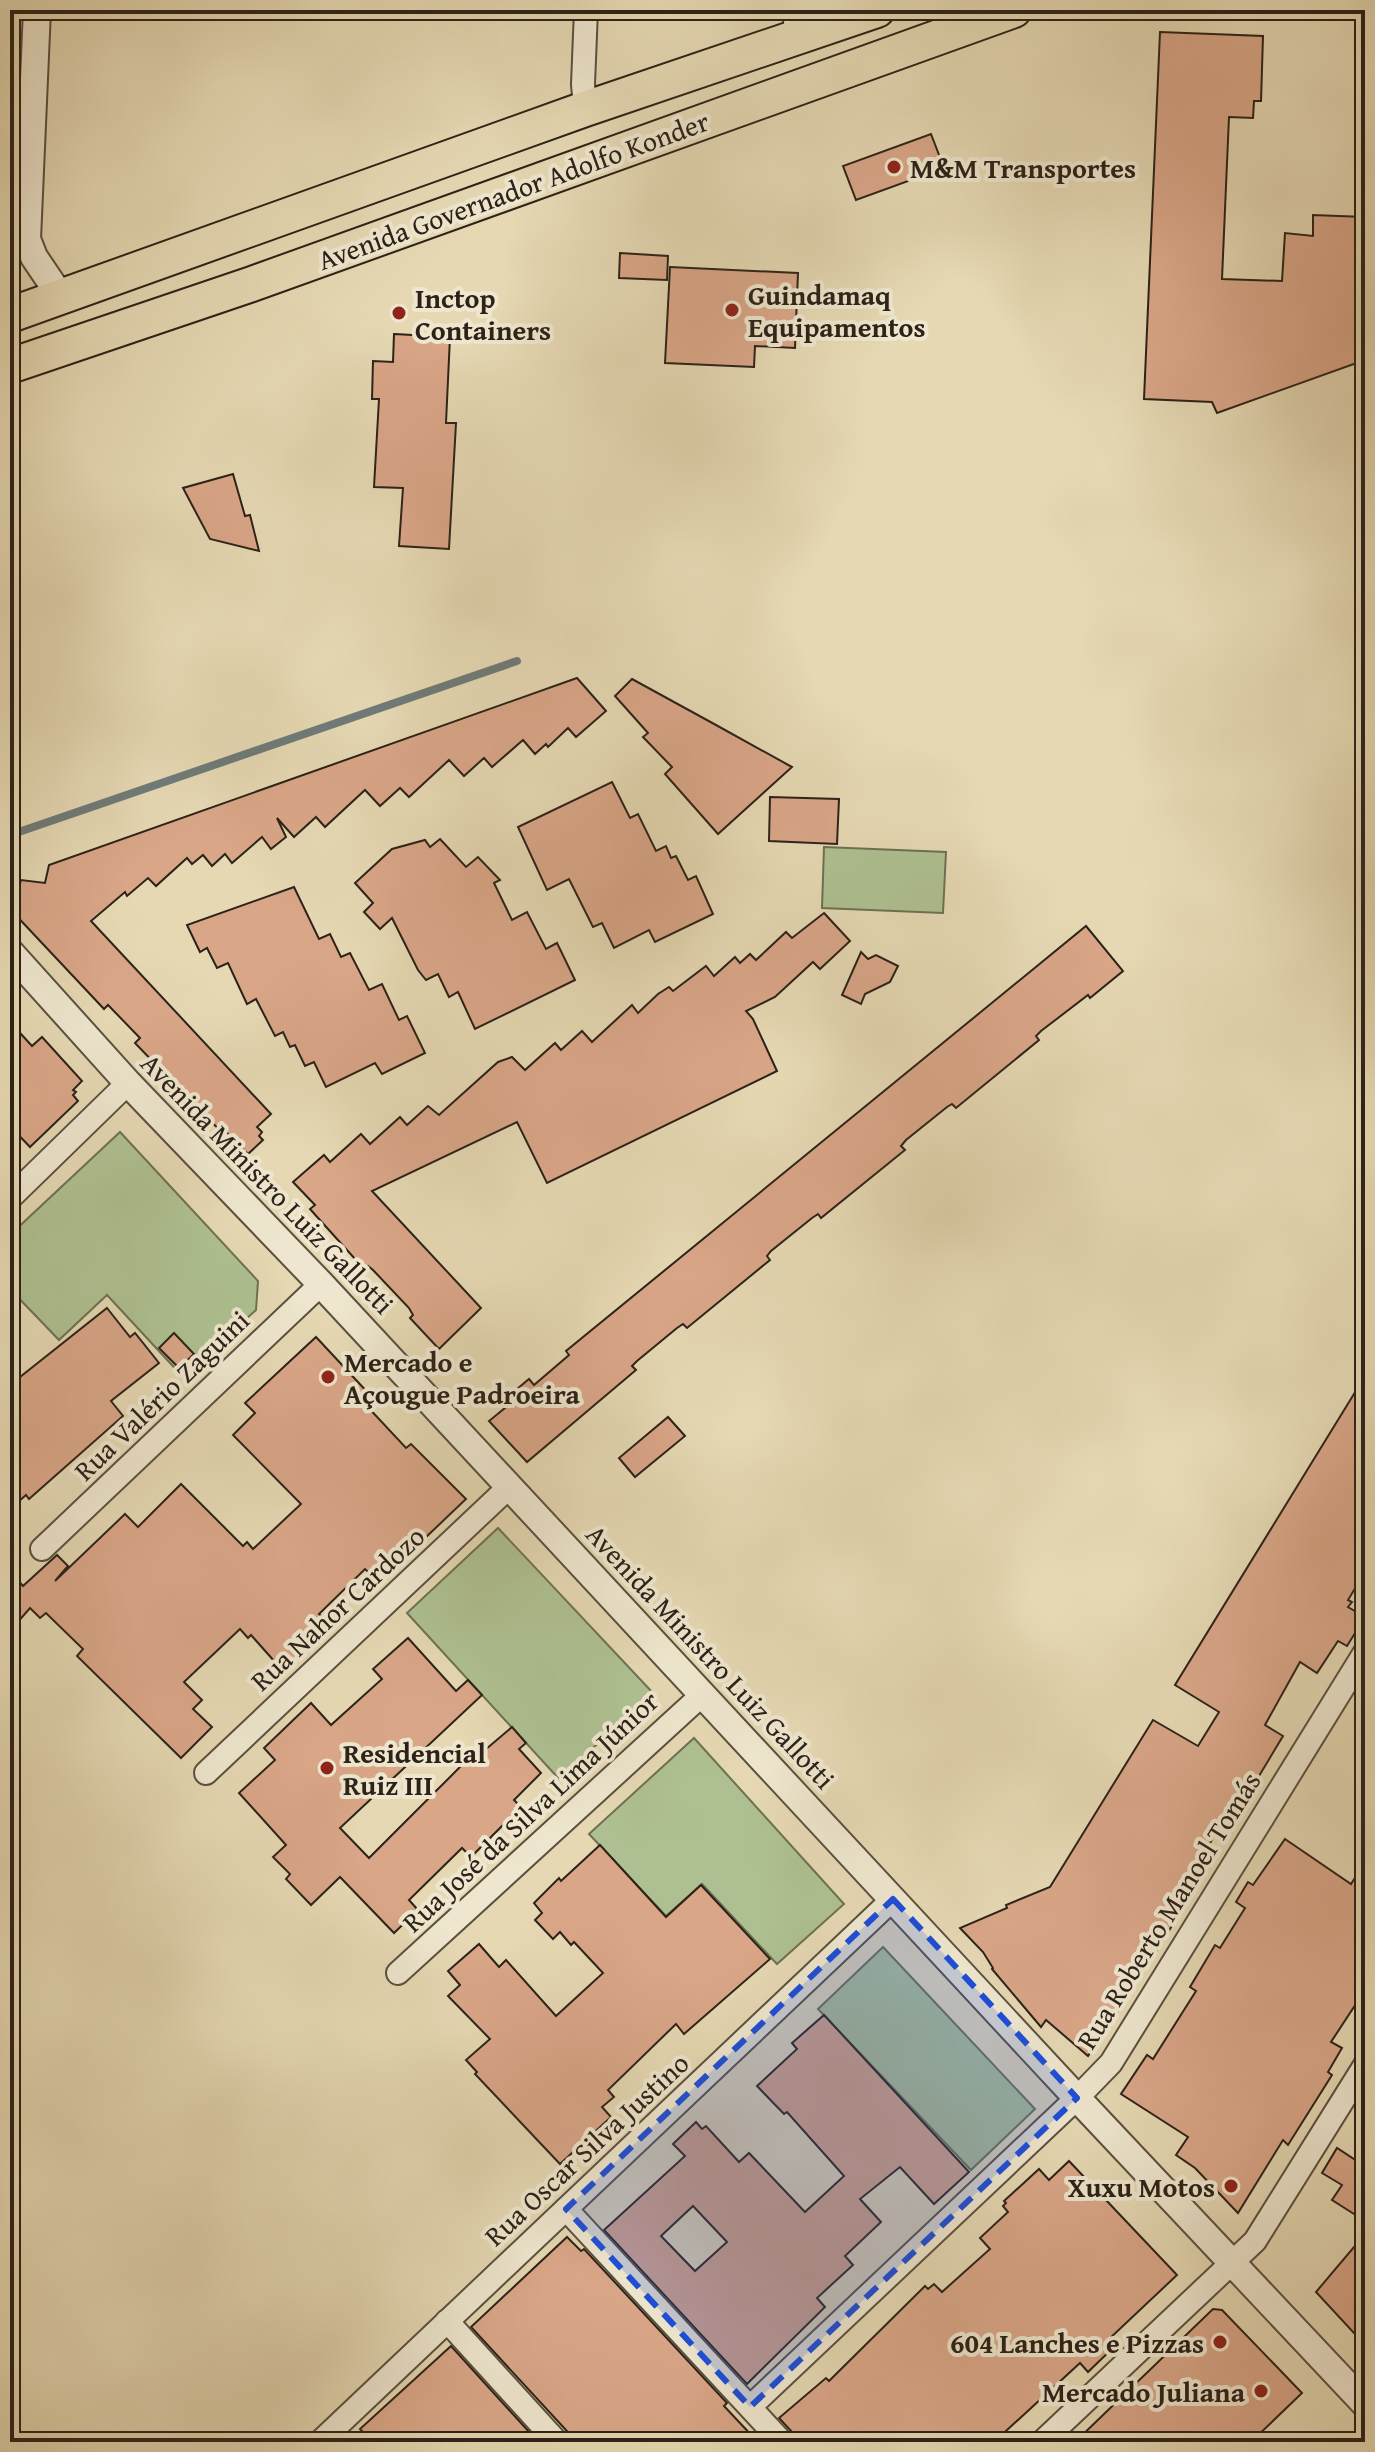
<svg xmlns="http://www.w3.org/2000/svg" width="1375" height="2452" font-family="'Gentium Book Plus',serif">
  <style>
    .green { fill: #aec091; stroke: #6d7154; stroke-width: 2 }
    .lines { fill: none; stroke-linecap: round; stroke-linejoin: round }
    .stream { stroke: #6f7b79; stroke-width: 8 }
    .building { fill: #d9a688; stroke: #2c2218; stroke-width: 2; fill-rule: evenodd }
    .minor-casing { stroke: #5a503f; stroke-width: 26 }
    .tertiary-casing { stroke: #5a503f; stroke-width: 30 }
    .primary-casing { stroke: #2c2218; stroke-width: 38 }
    .minor { stroke: #eee6ce; stroke-width: 22 }
    .tertiary { stroke: #eee6ce; stroke-width: 26 }
    .primary { stroke: #e5d8b3; stroke-width: 34 }
    .marked { fill: #1d4ed8; fill-opacity: 0.2; stroke: #1d4ed8; stroke-width: 6; stroke-dasharray: 16 10; stroke-linejoin: round }
    .poi-dot { fill: #8f2418; stroke: #eee6ce; stroke-width: 3 }
    .labels { text-anchor: middle; dominant-baseline: central; stroke-width: 8; stroke-linejoin: round; paint-order: stroke }
    .poi-label { font-size: 28px; font-weight: bold; fill: #2c2218; stroke: #eee6ce; text-anchor: start }
    .street-label { font-size: 28px; fill: #2c2218; stroke: #eee6ce }
  </style>
  <rect width="100%" height="100%" fill="#e5d8b3"/>
  <filter id="stains"><feTurbulence type="fractalNoise" baseFrequency=".0025" numOctaves="4"/><feColorMatrix values="0 0 0 0 .2 0 0 0 0 .09 0 0 0 0 .02 0 0 0 .5 -.17"/></filter>
  <radialGradient id="worn" r=".72"><stop offset=".6" stop-color="#630" stop-opacity="0"/><stop offset="1" stop-color="#630" stop-opacity=".3"/></radialGradient>
  <g class="green">
    <path d="M824,847L946,852L943,913L822,908Z"/>
    <path d="M120,1132L258,1281L256,1310L183,1377L107,1295L59,1340L10,1289V1235Z"/>
    <path d="M498,1528L653,1693L559,1779L407,1613Z"/>
    <path d="M694,1738L844,1904L777,1964L702,1884L666,1916L589,1834Z"/>
    <path d="M883,1947L1035,2109L971,2170L818,2009Z"/>
  </g>
  <g class="lines">
    <path class="stream" d="M10,835L517,661"/>
  </g>
  <g class="building">
    <path d="M1160,32L1263,36L1261,101H1254L1253,118L1229,117L1222,279L1282,281L1285,233L1313,236V215L1365,217V360L1217,413L1212,402L1144,399Z"/>
    <path d="M931,134L944,168L856,200L843,166Z"/>
    <path d="M620,253L668,256L667,280L619,278Z"/>
    <path d="M670,267L798,273L795,348L755,346L754,367L665,363Z"/>
    <path d="M394,334L450,337L446,423H456L449,549L399,546L403,488L374,487L379,399H372L373,361L393,362Z"/>
    <path d="M233,474L245,516L250,515L259,551L210,539L183,488Z"/>
    <path d="M577,678L606,711L576,737L568,728L548,747L546,744L535,754L523,740L492,767L484,758L464,776L449,760L409,797L400,788L380,806L365,790L325,827L316,817L294,837L277,818L286,837L271,849L262,837L232,863L225,854L212,866L203,855L192,864L187,858L156,886L148,878L127,896L125,892L91,921L271,1114L257,1127L262,1132L259,1136L263,1140L248,1154L222,1128L220,1130L207,1118L135,1043L140,1038L108,1005L104,1009L10,909V892L17,894L21,880L45,883L49,865Z"/>
    <path d="M632,679L716,725L792,767L718,834L665,774L672,767L643,737L648,733L615,696Z"/>
    <path d="M612,782L630,818L638,814L656,851L666,846L671,858L676,856L688,880L696,876L713,914L655,942L649,930L614,948L602,923L593,927L569,879L547,890L518,827Z"/>
    <path d="M770,797L839,799L837,844L769,841Z"/>
    <path d="M440,839L466,867L478,857L500,880L494,883L512,920L527,912L546,949L557,943L575,980L475,1029L458,992L449,997L438,974L426,980L418,970L392,918L380,929L364,912L373,903L355,883L392,849L425,840L430,847Z"/>
    <path d="M294,887L319,939L330,934L341,957L350,953L369,990L382,984L399,1020L407,1016L425,1053L382,1074L375,1063L326,1087L314,1062L305,1066L295,1045L290,1047L283,1032L275,1036L256,999L247,1004L228,963L217,968L207,948L200,952L187,925Z"/>
    <path d="M824,913L850,941L820,969L813,962L775,997L746,1011L753,1019L777,1071L547,1183L517,1122L372,1191L481,1308L439,1349L410,1318L413,1315L409,1308L373,1270L368,1266L364,1269L310,1209L315,1205L293,1182L324,1155L330,1162L361,1134L370,1144L400,1117L407,1125L428,1106L439,1115L498,1062L512,1057L525,1070L555,1043L561,1050L582,1031L592,1042L632,1005L638,1013L658,994L669,987L673,991L706,966L714,976L735,957L740,963L750,954L756,960L786,932L792,938Z"/>
    <path d="M1086,926L1123,971L1090,998L1088,995L1041,1031L1036,1036L1039,1040L956,1108L952,1104L947,1107L906,1140L901,1146L905,1150L821,1218L818,1214L812,1218L771,1251L767,1256L770,1260L687,1328L683,1324L677,1328L637,1361L632,1366L636,1370L527,1462L489,1421L516,1399L511,1394L529,1379L534,1385L569,1355L566,1351Z"/>
    <path d="M861,952L868,959L876,955L898,966L890,982L865,994L861,1004L842,995Z"/>
    <path d="M10,1022L32,1046L42,1037L82,1081L73,1090L76,1092L73,1095L78,1101L30,1147L10,1126Z"/>
    <path d="M107,1308L130,1337L135,1333L159,1363L111,1401L123,1416L29,1499L26,1495L10,1509V1385Z"/>
    <path d="M174,1333L194,1354L179,1368L159,1348Z"/>
    <path d="M316,1337L371,1396L364,1403L406,1448L411,1444L466,1499L424,1539L423,1537L376,1579L365,1569L319,1614L332,1628L283,1671L251,1635L248,1638L240,1629L184,1682L202,1700L193,1709L212,1727L181,1758L77,1656L83,1649L46,1613L40,1618L30,1608L10,1631V1571L23,1586L57,1555L68,1566L55,1581L125,1514L138,1527L181,1484L243,1546L247,1542L253,1549L301,1504L233,1435L255,1413L245,1403Z"/>
    <path d="M1365,1376V1572L1348,1600L1352,1602L1348,1607L1365,1617L1347,1646L1338,1641L1317,1673L1300,1662L1265,1725L1283,1736L1256,1781L1260,1783L1226,1837L1217,1831L1178,1899L1186,1903L1154,1955L1150,1953L1126,1988L1129,1990L1128,1996L1088,2056L1046,2020L1041,2027L992,1969L993,1968L983,1952L960,1928L1007,1908L1006,1905L1050,1887L1153,1720L1198,1746L1219,1712L1175,1685Z"/>
    <path d="M668,1417L685,1436L635,1477L619,1458Z"/>
    <path d="M408,1638L456,1691L468,1680L482,1695L340,1828L369,1858L481,1746L485,1750L512,1727L526,1743L519,1749L541,1773L514,1800L521,1807L471,1857L462,1848L409,1900L418,1910L394,1933L340,1877L311,1905L286,1879L290,1874L273,1857L286,1845L239,1793L275,1760L264,1748L311,1703L331,1725L382,1679L373,1669Z"/>
    <path d="M1285,1839L1351,1884L1365,1862V1990L1331,2042L1342,2048L1328,2072L1332,2075L1288,2145L1283,2140L1238,2213L1195,2168L1176,2155L1188,2137L1121,2094L1147,2055L1153,2059L1196,1991L1190,1987L1215,1945L1220,1948L1245,1908L1236,1902L1248,1882L1253,1885Z"/>
    <path d="M600,1845L666,1917L701,1885L770,1959L684,2034L676,2024L608,2090L614,2097L602,2107L611,2117L560,2164L475,2074L477,2072L466,2060L490,2039L448,1996L460,1985L448,1971L479,1944L499,1967L506,1960L556,2016L603,1973L574,1942L571,1945L560,1932L553,1939L535,1920L542,1913L534,1903L559,1878L561,1881Z"/>
    <path d="M824,2015L969,2172L934,2204L900,2167L860,2199L881,2222L845,2256L853,2265L817,2298L825,2307L747,2384L604,2230L685,2156L673,2144L696,2122L702,2129L706,2126L739,2162L749,2153L805,2212L844,2176L787,2112L784,2114L757,2086L797,2049L792,2043ZM693,2206L727,2242L695,2271L661,2236Z"/>
    <path d="M1365,2147V2221L1332,2200L1342,2185L1322,2173L1337,2148L1357,2161Z"/>
    <path d="M1069,2161L1177,2275L1108,2340L1114,2347L1088,2372L1080,2363L994,2442H796L793,2433L779,2418L826,2378L829,2381L925,2286L928,2289L934,2284L942,2292L990,2249L980,2238L1008,2212L1003,2206L1006,2203L1004,2201L1039,2169L1049,2180Z"/>
    <path d="M1365,2234V2345L1316,2292Z"/>
    <path d="M567,2237L581,2251L584,2249L727,2403L724,2406L755,2439L758,2436L763,2442H577L471,2327Z"/>
    <path d="M1213,2309L1222,2310L1302,2393L1251,2442H1075Z"/>
    <path d="M451,2346L531,2434L523,2442H372L360,2429Z"/>
  </g>
  <g class="lines">
    <defs>
      <g id="minor">
        <path d="M794,39L796,10"/>
        <path d="M585,109L583,84L586,10"/>
        <path d="M10,1198L128,1083"/>
        <path d="M42,1549L321,1284"/>
        <path d="M206,1773L509,1487"/>
        <path d="M398,1973L703,1694"/>
        <path d="M566,2209L782,2442"/>
        <path d="M447,2321L557,2442"/>
        <path d="M750,2407L1077,2098L1111,2063L1365,1652"/>
        <path d="M320,2442L893,1899"/>
        <path d="M1042,2442L1255,2241L1365,2065"/>
      </g>
      <g id="tertiary">
        <path d="M37,10L27,239L34,257L61,297"/>
        <path d="M10,952L128,1083L321,1284L1077,2098L1365,2404"/>
      </g>
      <g id="primary">
        <path d="M10,315L585,109L877,10"/>
        <path d="M10,366L252,284L1014,10"/>
      </g>
    </defs>
    <use href="#minor" class="minor-casing"/>
    <use href="#tertiary" class="tertiary-casing"/>
    <use href="#primary" class="primary-casing"/>
    <use href="#minor" class="minor"/>
    <use href="#tertiary" class="tertiary"/>
    <use href="#primary" class="primary"/>
  </g>
  <path class="marked" d="M893,1899L1077,2098L750,2407L566,2209Z"/>
  <g class="poi-dot">
    <circle cx="894" cy="167" r="8"/>
    <circle cx="732" cy="310" r="8"/>
    <circle cx="399" cy="313" r="8"/>
    <circle cx="328" cy="1377" r="8"/>
    <circle cx="327" cy="1768" r="8"/>
    <circle cx="1231" cy="2186" r="8"/>
    <circle cx="1220" cy="2342" r="8"/>
    <circle cx="1261" cy="2391" r="8"/>
  </g>
  <g class="labels">
    <g class="poi-label">
      <text x="910" y="167">M&amp;M Transportes</text>
      <text x="748" y="294">Guindamaq<tspan x="748" dy="32">Equipamentos</tspan></text>
      <text x="415" y="297">Inctop<tspan x="415" dy="32">Containers</tspan></text>
      <text x="344" y="1361">Mercado e<tspan x="344" dy="32">Açougue Padroeira</tspan></text>
      <text x="343" y="1752">Residencial<tspan x="343" dy="32">Ruiz III</tspan></text>
      <text x="1215" y="2186" text-anchor="end">Xuxu Motos</text>
      <text x="1204" y="2342" text-anchor="end">604 Lanches e Pizzas</text>
      <text x="1245" y="2391" text-anchor="end">Mercado Juliana</text>
    </g>
    <g class="street-label">
      <text transform="translate(513 190) rotate(-20)">Avenida Governador Adolfo Konder</text>
      <text transform="translate(268 1183) rotate(46)">Avenida Ministro Luiz Gallotti</text>
      <text transform="translate(161 1395) rotate(-44)">Rua Valério Zaguini</text>
      <text transform="translate(337 1608) rotate(-43)">Rua Nahor Cardozo</text>
      <text transform="translate(711 1656) rotate(47)">Avenida Ministro Luiz Gallotti</text>
      <text transform="translate(530 1811) rotate(-43)">Rua José da Silva Lima Júnior</text>
      <text transform="translate(1168 1910) rotate(-58)">Rua Roberto Manoel Tomás</text>
      <text transform="translate(586 2149) rotate(-43)">Rua Oscar Silva Justino</text>
    </g>
  </g>
  <rect width="1375" height="2452" fill="none" stroke="#e5d8b3" stroke-width="40"/>
  <rect x="12" y="12" width="1351" height="2428" fill="none" stroke="#2c2218" stroke-width="4"/>
  <rect x="20" y="20" width="1335" height="2412" fill="none" stroke="#2c2218" stroke-width="2"/>
  <rect width="100%" height="100%" filter="url(#stains)"/>
  <rect width="100%" height="100%" fill="url(#worn)"/>
</svg>
